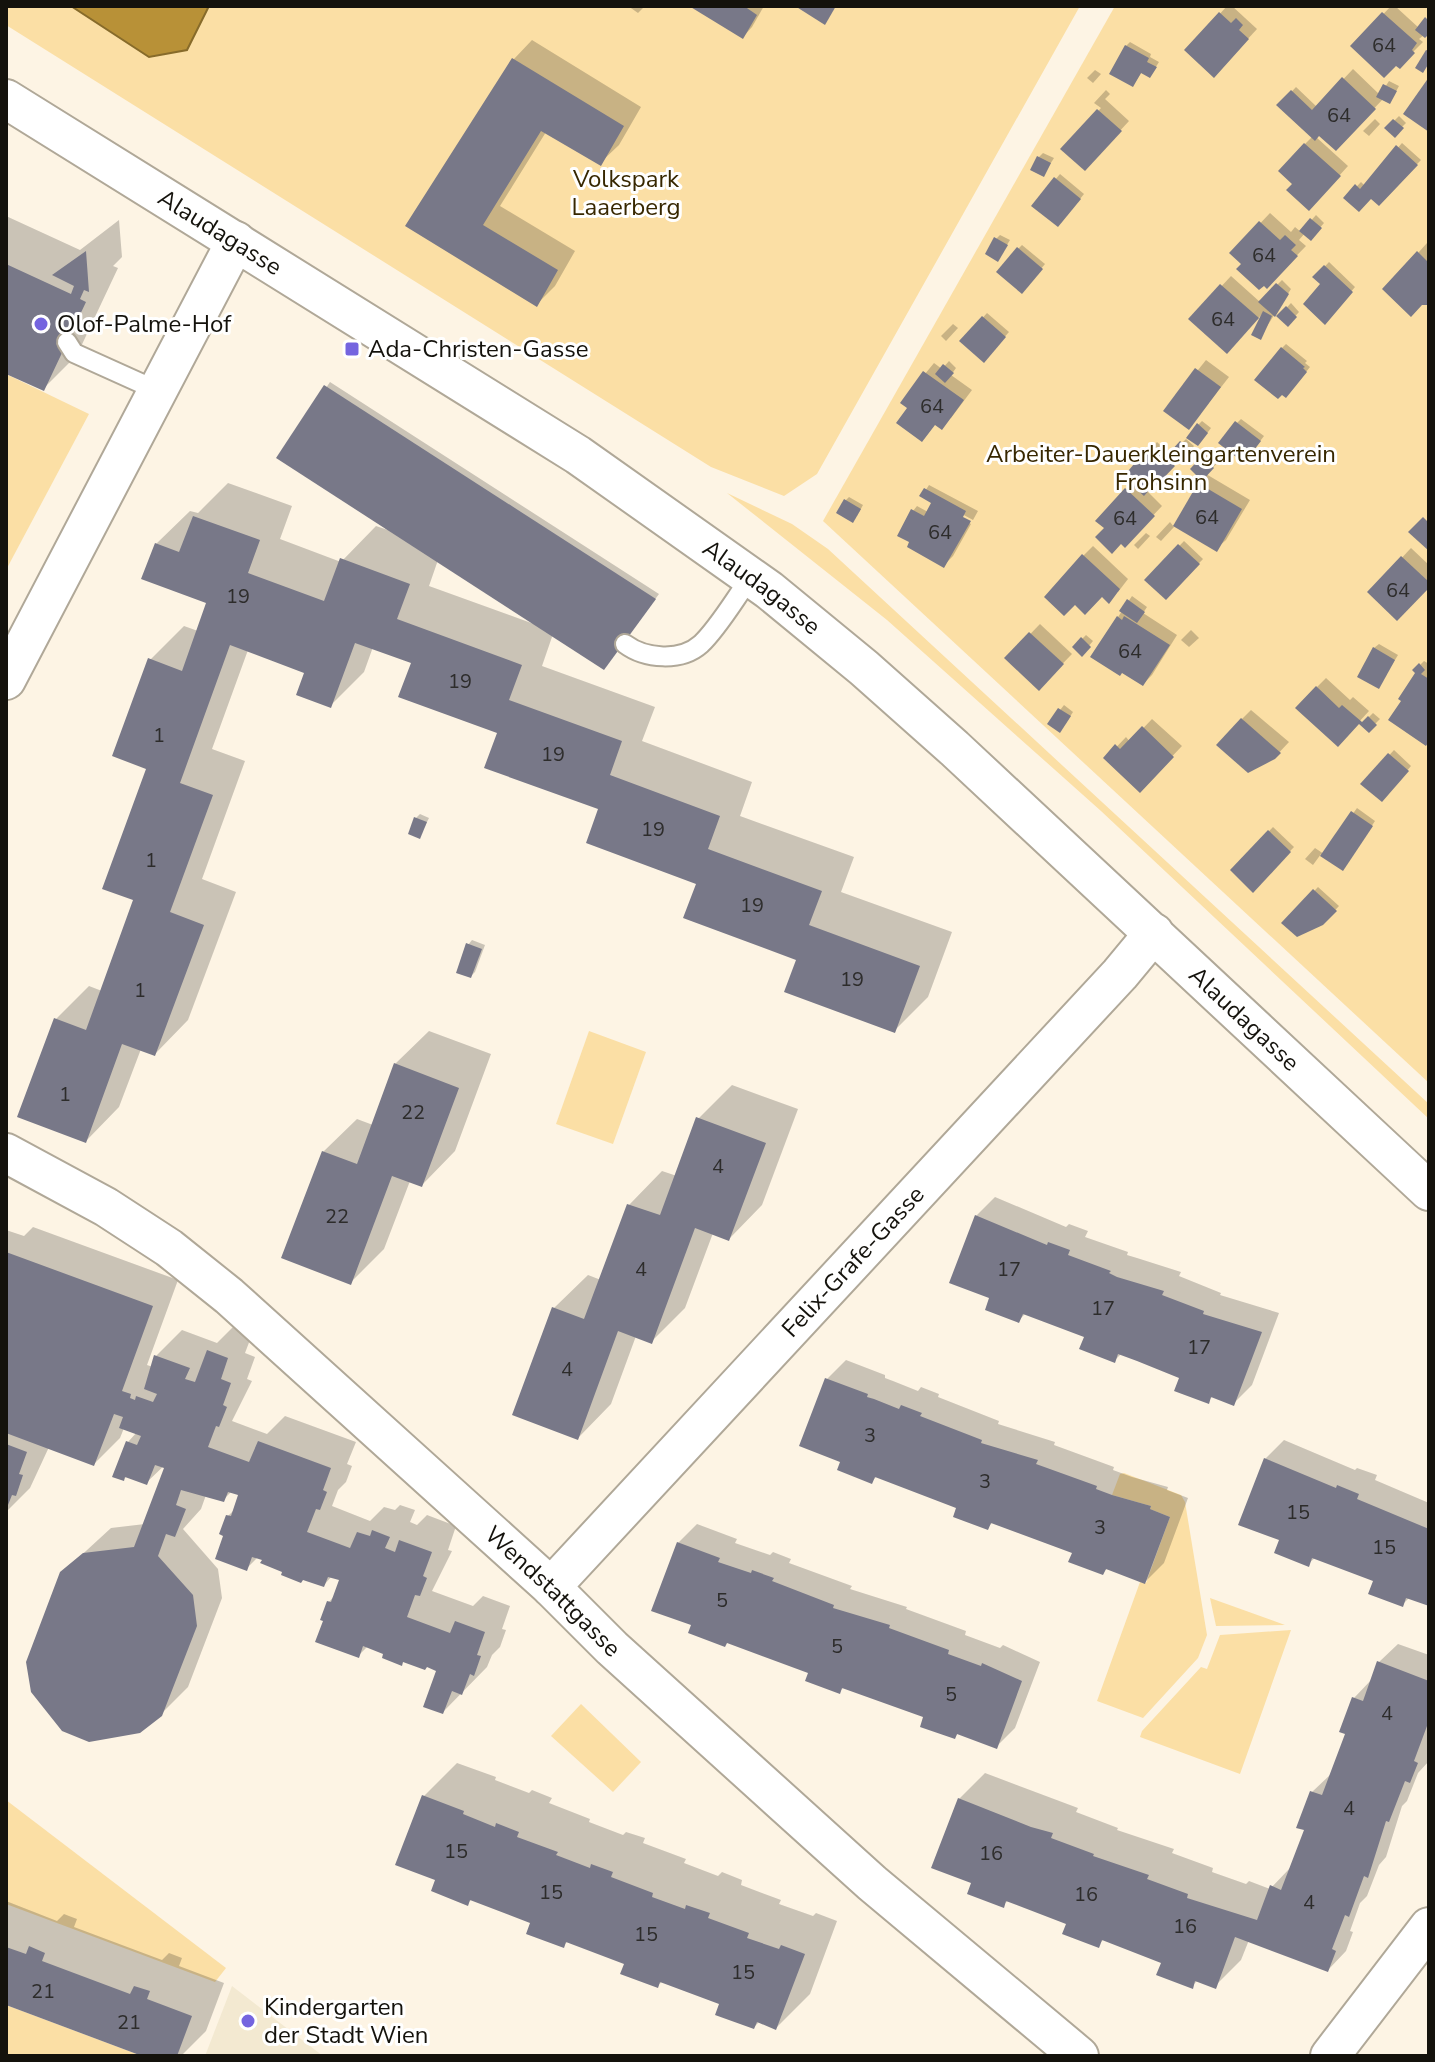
<svg xmlns="http://www.w3.org/2000/svg" width="1435" height="2062" font-family="'Nunito Sans',sans-serif">
  <style>
    .built { fill: #f3e9d1 }
    .green { fill: #fbdfa5 }
    .water { fill: #b89137; stroke: #876b2a; stroke-width: 2 }
    .shadow { fill: #0003; fill-rule: evenodd }
    .building { fill: #787888 }
    .lines { fill: none; stroke-linecap: round; stroke-linejoin: round }
    .service-casing { stroke: #b0a898; stroke-width: 22 }
    .minor-casing { stroke: #b0a898; stroke-width: 42 }
    .service { stroke: #fff; stroke-width: 18 }
    .minor { stroke: #fff; stroke-width: 38 }
    .poi-dot { fill: #7464df; stroke: #fff; stroke-width: 3 }
    .labels { text-anchor: middle; dominant-baseline: central; stroke-width: 6; stroke-linejoin: round; paint-order: stroke }
    .number-label { font-size: 20px; fill: #2d2c2b }
    .park-label { font-size: 24px; fill: #372700; stroke: #fff }
    .street-label { font-size: 24px; fill: #14120c; stroke: #fff }
    .poi-label { font-size: 24px; fill: #14120c; stroke: #fff; text-anchor: start }
  </style>
  <rect width="100%" height="100%" fill="#fdf4e4"/>
  <path class="built" d="M232,1986L323,2056H205Z"/>
  <g class="green">
    <path d="M6,6H71L149,57L187,50L209,6H1080L817,474L784,496L711,467L6,25Z"/>
    <path d="M1115,6H1429V1083L823,521Z"/>
    <path d="M6,374L89,414L6,570Z"/>
    <path d="M727,493L792,524L828,549L1429,1104V1119L1101,811L887,620Z"/>
    <path d="M589,1031L646,1052L613,1144L556,1124Z"/>
    <path d="M1124,1473L1181,1495L1185,1502L1207,1635L1198,1658L1143,1718L1097,1701L1140,1582L1146,1583L1170,1517L1150,1509L1151,1506L1112,1495L1120,1474Z"/>
    <path d="M1210,1598L1285,1625L1216,1626Z"/>
    <path d="M1291,1630L1240,1774L1140,1737L1142,1731L1201,1667L1207,1669L1220,1635Z"/>
    <path d="M581,1704L641,1762L613,1792L551,1736Z"/>
    <path d="M6,1800L226,1968L215,1982L6,1904Z"/>
    <path d="M6,2005L142,2056H6Z"/>
  </g>
  <path class="water" d="M71,6H209L187,50L149,57Z"/>
  <g class="shadow">
    <path d="M628,6H645L638,13Z"/>
    <path d="M693,6H764L752,27L743,37Z"/>
    <path d="M1227,6H1232L1257,29L1223,66L1187,50Z"/>
    <path d="M1391,6H1395L1419,28L1429,17V31L1419,39L1423,42L1399,66L1353,46Z"/>
    <path d="M532,40L641,107L619,145L600,163L546,132L500,206L575,251L555,286L537,304L407,226L514,59Z"/>
    <path d="M1130,42L1151,54L1150,57L1159,62L1150,76L1142,72L1133,85L1126,46Z"/>
    <path d="M1353,69L1380,95L1389,81L1399,86L1393,97L1383,99L1336,149L1319,133L1316,137L1348,166L1318,199L1295,184L1305,144L1313,136L1279,105L1296,87L1317,107Z"/>
    <path d="M1095,70L1101,74L1093,83L1087,78Z"/>
    <path d="M1106,90L1110,94L1105,99L1129,121L1094,159L1063,149L1101,108L1094,103Z"/>
    <path d="M1399,116L1406,123L1394,135L1387,128Z"/>
    <path d="M1375,119L1380,124L1369,136L1363,131Z"/>
    <path d="M1402,143L1421,160L1379,203L1371,197L1346,198L1361,182L1365,186Z"/>
    <path d="M1043,153L1054,158L1044,174L1039,157Z"/>
    <path d="M1060,174L1084,194L1062,221L1034,205Z"/>
    <path d="M1270,213L1291,232L1295,227L1301,232L1316,215L1324,223L1311,238L1305,233L1299,240L1306,246L1267,286L1232,253Z"/>
    <path d="M6,216L80,250L119,220L122,257L113,266L118,268L77,355L43,389L6,371Z"/>
    <path d="M1000,235L1010,240L998,259L996,239Z"/>
    <path d="M1427,243L1429,245V302L1418,253Z"/>
    <path d="M1022,245L1045,264L1026,287L1018,249Z"/>
    <path d="M1329,262L1355,287L1325,322L1323,283L1315,277Z"/>
    <path d="M1231,276L1260,302L1282,280L1291,289L1260,337L1264,312L1236,342L1191,319Z"/>
    <path d="M1291,303L1299,312L1288,324L1279,316Z"/>
    <path d="M987,313L1009,332L984,360L962,341Z"/>
    <path d="M953,324L958,328L946,341L941,336Z"/>
    <path d="M1286,344L1307,361L1305,363L1310,367L1290,392L1282,348Z"/>
    <path d="M1206,360L1229,377L1189,428L1166,410Z"/>
    <path d="M949,361L956,368L951,375L972,390L951,418L936,423L922,439L910,408L902,402L934,363L942,369Z"/>
    <path d="M330,382L659,594L608,663L553,634L542,666L655,707L642,741L752,782L740,816L854,857L841,892L952,932L928,997L895,1030L499,731L413,662L373,647L364,672L330,706L307,672L248,650L212,749L245,761L202,879L236,892L188,1020L155,1054L141,1049L119,1107L86,1141L56,1019L89,986L102,991L136,899L148,768L150,660L184,626L198,631L209,602L156,544L190,511L198,513L228,483L292,506L280,539L341,562L376,526L388,530L279,458ZM438,560L534,624L429,586Z"/>
    <path d="M1241,419L1264,436L1248,457L1237,423Z"/>
    <path d="M1202,421L1211,428L1202,440L1198,425Z"/>
    <path d="M1186,439L1194,446L1182,459L1173,452Z"/>
    <path d="M1157,442L1177,461L1153,487L1146,490L1162,506L1125,545L1098,520L1133,483L1126,477Z"/>
    <path d="M1221,451L1226,455L1206,474L1250,500L1226,540L1216,549L1199,484L1204,480L1192,469L1207,454L1213,459Z"/>
    <path d="M929,485L978,511L973,520L936,500L922,496Z"/>
    <path d="M849,497L863,505L857,516L845,501Z"/>
    <path d="M933,503L971,524L953,556L944,565L913,511L917,506L928,512Z"/>
    <path d="M1170,522L1174,527L1161,541L1156,537Z"/>
    <path d="M1146,533L1150,536L1138,549L1134,545Z"/>
    <path d="M1184,541L1203,559L1166,598L1147,580Z"/>
    <path d="M1093,546L1128,579L1118,592L1083,556Z"/>
    <path d="M1411,548L1429,565V585L1370,592Z"/>
    <path d="M1132,596L1147,607L1143,613L1177,635L1152,675L1143,684L1122,671L1118,617Z"/>
    <path d="M1040,624L1072,654L1039,688L1007,658Z"/>
    <path d="M1191,630L1199,638L1189,647L1181,640Z"/>
    <path d="M1086,635L1093,641L1082,654L1074,647Z"/>
    <path d="M1379,644L1398,655L1379,686L1374,648Z"/>
    <path d="M1424,661L1429,664V740L1419,671L1416,669Z"/>
    <path d="M1326,678L1350,700L1353,697L1369,711L1347,735L1317,687Z"/>
    <path d="M1064,705L1073,712L1064,726L1050,723Z"/>
    <path d="M1251,710L1289,742L1274,758L1242,719Z"/>
    <path d="M1373,713L1380,719L1369,730L1362,724Z"/>
    <path d="M1152,719L1182,746L1140,790L1106,758L1126,737L1130,742Z"/>
    <path d="M1394,750L1411,766L1382,800L1363,784Z"/>
    <path d="M1357,808L1375,821L1343,869L1321,854L1313,865L1305,859L1315,848L1324,854Z"/>
    <path d="M420,814L429,818L420,836L415,819Z"/>
    <path d="M1273,827L1294,847L1253,890L1233,870Z"/>
    <path d="M1318,887L1339,906L1322,924L1284,923Z"/>
    <path d="M472,940L485,945L475,972L471,976L468,945Z"/>
    <path d="M429,1031L491,1054L455,1151L422,1185L410,1181L384,1249L351,1282L323,1152L357,1119L373,1125L395,1064Z"/>
    <path d="M732,1085L798,1109L762,1205L729,1239L713,1233L685,1308L651,1342L636,1336L611,1404L578,1438L554,1308L588,1275L601,1280L629,1205L662,1171L677,1176L698,1119Z"/>
    <path d="M995,1197L1066,1227L1069,1224L1088,1231L1085,1237L1128,1252L1127,1255L1137,1258L1181,1272L1179,1276L1221,1293L1220,1295L1279,1313L1252,1385L1233,1404L1213,1396L1208,1401L1182,1376L1121,1354L1114,1361L1086,1336L1026,1313L1019,1320L992,1297L976,1216Z"/>
    <path d="M33,1227L178,1280L147,1365L153,1367L156,1356L182,1330L217,1343L235,1325L253,1332L245,1353L255,1357L247,1379L252,1381L232,1421L267,1434L285,1416L356,1442L347,1464L352,1466L346,1482L338,1490L332,1506L370,1521L384,1507L395,1510L400,1505L415,1510L410,1522L417,1525L427,1515L456,1526L448,1550L452,1551L432,1591L473,1606L483,1596L510,1606L502,1629L506,1630L500,1647L492,1655L487,1667L443,1712L439,1670L368,1646L358,1656L329,1602L335,1595L341,1579L332,1576L324,1585L285,1570L258,1557L246,1569L226,1535L228,1516L235,1509L241,1494L232,1491L223,1500L206,1495L201,1509L183,1529L218,1569L222,1598L188,1687L161,1714L62,1573L111,1528L145,1524L169,1461L146,1483L127,1476L124,1479L128,1442L137,1432L124,1428L120,1438L94,1464L49,1447L30,1488L6,1512V1230L24,1236Z"/>
    <path d="M846,1360L885,1375V1378L893,1381L918,1391L921,1387L939,1394L938,1397L999,1421L998,1424L1055,1442L1054,1445L1114,1467L1113,1470L1132,1477L1168,1487L1167,1490L1188,1498L1164,1563L1145,1582L1108,1568L1103,1572L1074,1552L993,1522L988,1527L959,1507L877,1476L872,1481L843,1461L802,1445L827,1379Z"/>
    <path d="M1284,1440L1355,1470L1357,1468L1377,1475L1375,1480L1429,1503V1604L1410,1597L1402,1605L1376,1580L1316,1557L1308,1564L1282,1539L1265,1459Z"/>
    <path d="M697,1524L737,1539L735,1543L770,1555L773,1552L791,1559L789,1563L852,1586L850,1589L907,1607L906,1609L966,1631L965,1635L1000,1648L1003,1645L1040,1662L1015,1728L997,1746L959,1732L955,1737L926,1716L845,1686L840,1691L811,1671L694,1624L678,1543Z"/>
    <path d="M1398,1644L1429,1655V1761L1418,1773L1407,1801L1402,1806L1386,1857L1379,1865L1367,1896L1360,1903L1350,1931L1353,1932L1346,1951L1328,1970L1249,1940L1241,1960L1215,1986L1198,1980L1192,1986L1163,1961L1104,1939L1098,1945L1068,1923L1009,1900L1003,1905L973,1882L959,1799L985,1773L1078,1808L1076,1812L1118,1828L1117,1830L1174,1849L1172,1853L1213,1868L1212,1872L1246,1884L1249,1881L1270,1889L1290,1868L1306,1829L1312,1792L1331,1774L1348,1733L1354,1698L1373,1678L1379,1662Z"/>
    <path d="M457,1763L496,1777L495,1780L529,1793L532,1790L552,1798L549,1803L590,1819L589,1822L623,1835L626,1832L645,1838L643,1843L686,1859L684,1863L718,1876L722,1872L742,1880L741,1885L781,1900L779,1904L813,1916L816,1913L837,1921L810,1994L776,2028L760,2021L754,2027L722,2003L663,1981L657,1986L627,1963L568,1941L563,1946L532,1921L472,1899L468,1903L438,1879L423,1797Z"/>
    <path d="M6,1901L57,1921L64,1914L69,1916L77,1919L74,1927L162,1960L169,1953L182,1958L179,1966L224,1983L206,2031L181,2056H148L6,2003Z"/>
  </g>
  <g class="building">
    <path d="M689,6H744L757,15L743,39Z"/>
    <path d="M795,6H836L825,25Z"/>
    <path d="M1219,12L1231,23L1236,18L1243,25L1239,30L1249,39L1214,78L1184,50Z"/>
    <path d="M1382,12L1417,43L1412,50L1415,53L1400,69L1396,66L1384,78L1350,46Z"/>
    <path d="M1425,17L1429,21V34L1425,38L1415,30Z"/>
    <path d="M1125,45L1149,58L1147,62L1157,67L1150,78L1141,73L1133,87L1109,74Z"/>
    <path d="M1426,50L1429,51V63L1423,73L1415,68Z"/>
    <path d="M512,58L624,126L601,166L541,131L483,225L558,270L537,307L405,226Z"/>
    <path d="M1342,77L1376,109L1336,151L1319,136L1315,141L1276,105L1291,90L1312,110Z"/>
    <path d="M1429,77V132L1403,114Z"/>
    <path d="M1383,84L1397,91L1390,104L1376,97Z"/>
    <path d="M1097,109L1122,131L1085,171L1060,149Z"/>
    <path d="M1393,119L1404,128L1395,138L1384,128Z"/>
    <path d="M1304,143L1341,176L1309,211L1286,190L1292,184L1278,171Z"/>
    <path d="M1396,145L1418,165L1379,206L1371,199L1359,212L1343,198L1355,184L1360,189Z"/>
    <path d="M1037,156L1051,163L1044,177L1030,170Z"/>
    <path d="M1054,177L1081,199L1058,227L1031,206Z"/>
    <path d="M1310,218L1322,228L1311,241L1299,231Z"/>
    <path d="M1259,221L1280,240L1285,235L1296,245L1291,250L1298,256L1267,289L1264,286L1259,290L1236,269L1241,264L1229,253Z"/>
    <path d="M994,237L1008,245L998,262L985,254Z"/>
    <path d="M1017,247L1043,269L1022,294L996,272Z"/>
    <path d="M86,251L89,292L84,290L80,299L86,302L44,391L6,374V264L71,294L74,286L52,275Z"/>
    <path d="M1417,251L1429,263V305H1422L1411,317L1382,289Z"/>
    <path d="M1324,265L1353,292L1325,325L1303,304L1320,284L1312,277Z"/>
    <path d="M1276,283L1289,294L1275,317L1258,302Z"/>
    <path d="M1220,284L1259,318L1227,354L1188,319Z"/>
    <path d="M1286,306L1297,317L1288,327L1276,316Z"/>
    <path d="M1263,311L1272,316L1261,340L1251,335Z"/>
    <path d="M982,316L1006,337L984,363L959,341Z"/>
    <path d="M1281,347L1305,367L1303,368L1307,372L1286,398L1282,395L1278,399L1254,380Z"/>
    <path d="M943,364L954,373L945,383L935,374Z"/>
    <path d="M1195,368L1221,387L1189,430L1163,411Z"/>
    <path d="M923,371L964,400L942,430L935,425L922,442L896,423L907,408L900,403Z"/>
    <path d="M324,385L656,599L604,670L276,458Z"/>
    <path d="M1235,421L1261,441L1244,463L1218,443Z"/>
    <path d="M1197,423L1208,433L1198,446L1186,438Z"/>
    <path d="M1180,441L1192,451L1182,462L1170,452Z"/>
    <path d="M1151,444L1175,466L1153,489L1151,488L1144,496L1123,477Z"/>
    <path d="M1202,456L1214,468L1202,481L1190,469Z"/>
    <path d="M1198,483L1242,509L1217,552L1173,526Z"/>
    <path d="M924,488L966,511L963,517L971,521L944,568L907,547L909,542L897,536L911,509L924,516L931,503L919,496Z"/>
    <path d="M1125,488L1155,516L1125,548L1121,544L1112,554L1095,537L1104,528L1095,521Z"/>
    <path d="M844,499L861,509L853,523L836,513Z"/>
    <path d="M193,516L260,540L248,573L324,601L340,558L410,584L397,619L522,665L509,700L622,741L610,775L720,816L708,849L822,891L809,925L920,966L895,1033L784,992L796,960L683,918L696,884L586,843L598,809L484,768L497,733L398,697L411,663L355,643L331,708L296,695L304,673L230,645L180,783L213,795L170,912L204,925L155,1056L122,1044L86,1143L17,1117L54,1018L86,1030L133,900L102,889L146,769L112,756L148,658L182,671L206,603L141,579L155,543L179,552Z"/>
    <path d="M1423,517L1429,523V551L1408,532Z"/>
    <path d="M1178,544L1200,564L1166,600L1144,580Z"/>
    <path d="M1082,554L1120,589L1109,604L1102,597L1085,615L1075,605L1064,616L1044,597Z"/>
    <path d="M1401,556L1429,582V588L1397,621L1367,592Z"/>
    <path d="M1127,599L1145,612L1137,623L1119,611Z"/>
    <path d="M1117,616L1122,620L1124,616L1170,645L1143,686L1122,673L1120,676L1090,657Z"/>
    <path d="M1029,632L1064,664L1039,691L1004,658Z"/>
    <path d="M1081,637L1091,647L1082,657L1072,647Z"/>
    <path d="M1373,647L1395,660L1379,689L1357,677Z"/>
    <path d="M1419,663L1425,670L1421,674L1429,679V741L1426,746L1388,720L1401,701L1398,699L1415,673L1412,670Z"/>
    <path d="M1316,686L1339,708L1342,705L1362,722L1368,716L1377,725L1369,733L1359,724L1338,747L1295,708Z"/>
    <path d="M1058,708L1071,716L1060,733L1047,724Z"/>
    <path d="M1241,718L1281,753L1275,759L1248,773L1216,745Z"/>
    <path d="M1142,726L1174,757L1140,793L1103,758L1115,744L1120,749Z"/>
    <path d="M1388,753L1409,771L1382,802L1360,784Z"/>
    <path d="M1351,811L1373,826L1343,871L1320,856Z"/>
    <path d="M414,817L427,822L420,839L408,834Z"/>
    <path d="M1268,830L1291,852L1253,893L1230,870Z"/>
    <path d="M1313,889L1337,911L1323,925L1297,937L1281,923Z"/>
    <path d="M466,943L482,949L471,978L456,973Z"/>
    <path d="M394,1063L459,1088L422,1187L392,1176L351,1285L281,1258L322,1151L357,1164Z"/>
    <path d="M696,1117L766,1143L729,1241L695,1228L652,1344L618,1331L578,1440L512,1415L552,1307L584,1319L627,1204L660,1215Z"/>
    <path d="M975,1215L1047,1245L1048,1242L1070,1250L1068,1255L1111,1271L1109,1273L1117,1277L1164,1291L1162,1295L1204,1311L1203,1314L1262,1332L1234,1406L1211,1397L1209,1404L1174,1391L1179,1378L1137,1361L1118,1354L1115,1363L1079,1349L1084,1337L1023,1314L1019,1323L985,1310L989,1298L949,1283Z"/>
    <path d="M6,1252L153,1306L122,1391L131,1394L130,1398L135,1400L136,1396L153,1402L157,1394L144,1389L154,1355L190,1368L185,1379L195,1382L207,1350L228,1358L221,1379L231,1383L223,1405L227,1407L219,1427L216,1426L208,1447L249,1462L258,1441L331,1468L323,1490L327,1492L320,1510L316,1509L307,1532L350,1548L357,1532L370,1536L372,1530L390,1537L385,1548L395,1552L399,1540L432,1552L423,1576L427,1578L420,1596L415,1595L407,1617L450,1633L455,1621L485,1632L477,1655L481,1656L474,1676L470,1674L462,1695L452,1691L443,1714L423,1707L436,1671L427,1667L425,1670L403,1662L402,1666L382,1658L383,1654L363,1646L359,1658L315,1642L323,1621L320,1620L327,1601L331,1602L339,1580L328,1577L324,1587L303,1580L301,1583L281,1575L282,1572L260,1563L262,1560L252,1557L247,1571L215,1559L223,1536L219,1534L226,1515L231,1516L238,1495L228,1492L224,1502L181,1490L176,1505L186,1509L175,1537L166,1534L158,1556L193,1595L197,1626L162,1716L140,1733L89,1742L62,1731L31,1692L26,1662L60,1572L83,1553L134,1547L164,1468L155,1465L147,1485L125,1477L124,1481L112,1477L126,1441L137,1445L141,1436L119,1428L123,1417L114,1414L94,1466L6,1433Z"/>
    <path d="M825,1378L868,1394L867,1397L874,1399L899,1409L901,1405L922,1413L920,1416L982,1440L981,1443L1038,1460L1036,1464L1097,1486L1096,1489L1112,1495L1151,1506L1150,1509L1170,1517L1145,1584L1106,1569L1103,1575L1068,1562L1072,1553L991,1523L988,1530L953,1517L956,1508L875,1477L872,1484L837,1470L840,1462L799,1446Z"/>
    <path d="M6,1444L27,1452L19,1474L23,1475L16,1496L12,1495L6,1510Z"/>
    <path d="M1264,1458L1336,1488L1337,1485L1359,1494L1357,1499L1429,1529V1606L1406,1598L1403,1607L1368,1594L1373,1581L1312,1558L1309,1567L1274,1553L1279,1540L1238,1525Z"/>
    <path d="M677,1542L720,1558L718,1562L751,1573L752,1570L774,1578L772,1581L834,1605L833,1608L890,1625L889,1628L949,1650L948,1654L981,1666L982,1663L1022,1681L997,1749L957,1734L955,1739L920,1727L923,1717L842,1688L840,1694L805,1681L808,1673L727,1643L725,1647L688,1633L691,1625L651,1611Z"/>
    <path d="M1377,1661L1429,1681V1727L1427,1726L1414,1761L1418,1763L1410,1783L1405,1781L1389,1822L1386,1821L1368,1878L1364,1876L1349,1917L1345,1915L1332,1949L1336,1951L1328,1972L1235,1937L1216,1989L1195,1981L1193,1989L1156,1975L1161,1963L1102,1940L1099,1948L1062,1934L1066,1924L1006,1901L1004,1908L967,1894L971,1883L931,1868L958,1798L1031,1827L1053,1833L1051,1838L1094,1854L1093,1856L1149,1875L1147,1879L1188,1894L1187,1898L1257,1920L1270,1885L1281,1890L1304,1830L1296,1828L1310,1791L1322,1795L1345,1734L1339,1732L1352,1697L1363,1701Z"/>
    <path d="M422,1795L464,1811L463,1814L495,1827L496,1823L519,1832L517,1837L558,1852L556,1855L590,1868L591,1864L613,1872L611,1877L653,1893L652,1897L685,1909L686,1905L710,1913L708,1918L749,1933L747,1938L779,1949L781,1945L805,1954L776,2030L757,2022L754,2029L715,2015L719,2004L660,1982L658,1988L620,1974L624,1964L566,1942L564,1948L526,1934L530,1923L470,1900L468,1906L431,1891L435,1880L395,1865Z"/>
    <path d="M29,1946L45,1953L42,1961L130,1994L134,1986L150,1991L147,1999L192,2016L177,2056H142L6,2005V1947L26,1954Z"/>
  </g>
  <g class="lines">
    <defs>
      <g id="service">
        <path d="M67,342L74,353L156,390"/>
        <path d="M625,644C645,659 681,662 701,644C719,627 736,597 751,577"/>
      </g>
      <g id="minor">
        <path id="s1" d="M6,99L578,455L769,590L864,668L954,748L1429,1191"/>
        <path d="M6,680L236,241"/>
        <path id="s2" d="M6,1153L106,1207L169,1248L229,1296L551,1587L612,1648L872,1883L1079,2056"/>
        <path id="s3" d="M551,1587L1120,974L1154,933"/>
        <path d="M1330,2056L1429,1927"/>
      </g>
    </defs>
    <use href="#service" class="service-casing"/>
    <use href="#minor" class="minor-casing"/>
    <use href="#service" class="service"/>
    <use href="#minor" class="minor"/>
  </g>
  <g class="poi-dot">
    <circle cx="41" cy="324" r="8"/>
    <rect x="344" y="341" width="16" height="16" rx="4"/>
    <circle cx="248" cy="2021" r="8"/>
  </g>
  <g class="labels">
    <g class="number-label">
      <text x="1384" y="45">64</text>
      <text x="1339" y="115">64</text>
      <text x="1264" y="255">64</text>
      <text x="1223" y="319">64</text>
      <text x="932" y="406">64</text>
      <text x="1207" y="517">64</text>
      <text x="1125" y="518">64</text>
      <text x="940" y="532">64</text>
      <text x="1398" y="590">64</text>
      <text x="238" y="596">19</text>
      <text x="1130" y="651">64</text>
      <text x="460" y="681">19</text>
      <text x="159" y="735">1</text>
      <text x="553" y="754">19</text>
      <text x="653" y="829">19</text>
      <text x="151" y="860">1</text>
      <text x="752" y="905">19</text>
      <text x="852" y="979">19</text>
      <text x="140" y="990">1</text>
      <text x="65" y="1094">1</text>
      <text x="413" y="1112">22</text>
      <text x="718" y="1166">4</text>
      <text x="337" y="1216">22</text>
      <text x="641" y="1269">4</text>
      <text x="1009" y="1269">17</text>
      <text x="1103" y="1308">17</text>
      <text x="1199" y="1347">17</text>
      <text x="567" y="1369">4</text>
      <text x="870" y="1435">3</text>
      <text x="985" y="1481">3</text>
      <text x="1298" y="1512">15</text>
      <text x="1100" y="1527">3</text>
      <text x="1384" y="1547">15</text>
      <text x="722" y="1600">5</text>
      <text x="837" y="1646">5</text>
      <text x="951" y="1694">5</text>
      <text x="1387" y="1713">4</text>
      <text x="1349" y="1808">4</text>
      <text x="456" y="1851">15</text>
      <text x="991" y="1853">16</text>
      <text x="551" y="1892">15</text>
      <text x="1086" y="1894">16</text>
      <text x="1309" y="1902">4</text>
      <text x="1185" y="1926">16</text>
      <text x="646" y="1934">15</text>
      <text x="743" y="1972">15</text>
      <text x="43" y="1991">21</text>
      <text x="129" y="2022">21</text>
    </g>
    <g class="park-label">
      <text x="626" y="179">Volkspark<tspan x="626" dy="28">Laaerberg</tspan></text>
      <text x="1161" y="454">Arbeiter-Dauerkleingartenverein<tspan x="1161" dy="28">Frohsinn</tspan></text>
    </g>
    <g class="street-label">
      <text stroke="none"><textPath href="#s1" startOffset="252">Alaudagasse</textPath></text>
      <text stroke="none"><textPath href="#s1" startOffset="900">Alaudagasse</textPath></text>
      <text stroke="none"><textPath href="#s1" startOffset="1548">Alaudagasse</textPath></text>
      <text stroke="none"><textPath href="#s3" startOffset="444">Felix-Grafe-Gasse</textPath></text>
      <text stroke="none"><textPath href="#s2" startOffset="704">Wendstattgasse</textPath></text>
    </g>
    <g class="poi-label">
      <text x="57" y="324">Olof-Palme-Hof</text>
      <text x="368" y="349">Ada-Christen-Gasse</text>
      <text x="264" y="2007">Kindergarten<tspan x="264" dy="28">der Stadt Wien</tspan></text>
    </g>
  </g>
  <rect width="1435" height="2062" fill="none" stroke="#14120c" stroke-width="16"/>
</svg>
